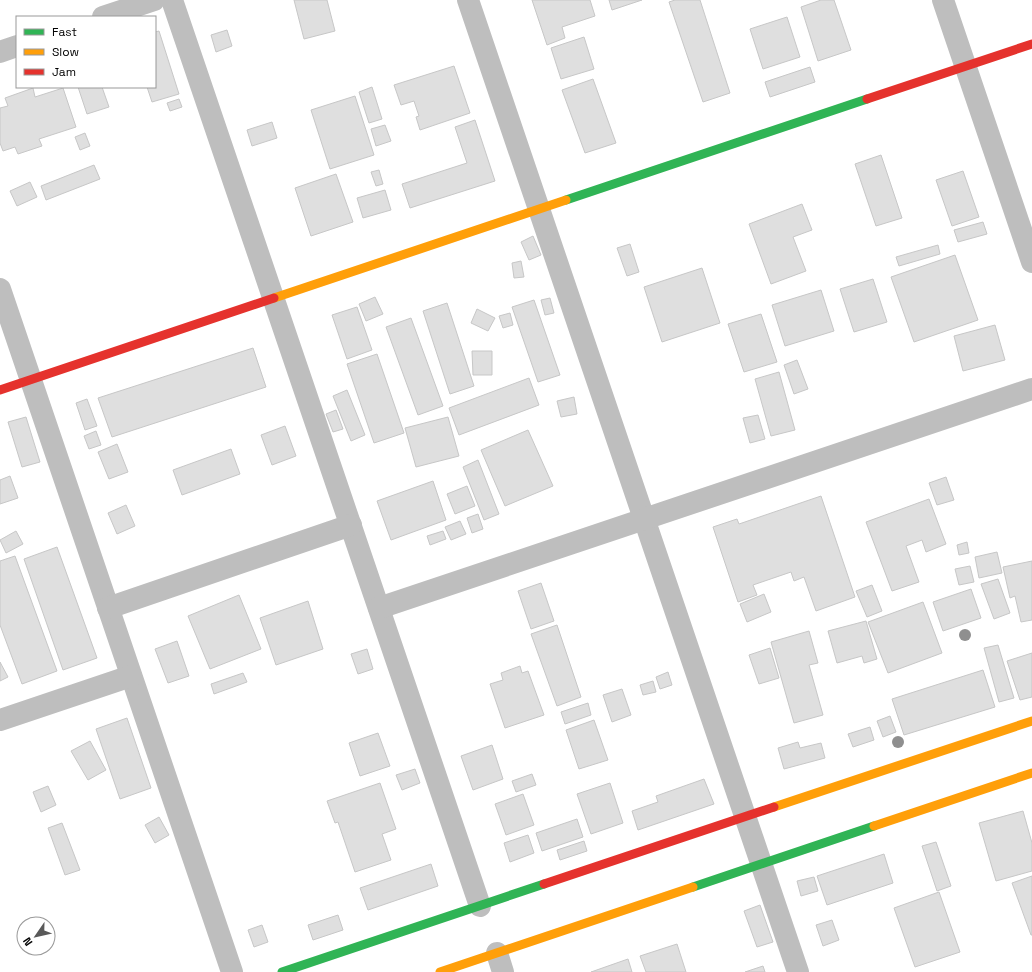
<svg xmlns="http://www.w3.org/2000/svg" width="1032" height="972" font-family="'Space Grotesk',sans-serif">
  <style>
    .building { fill: #dfdfdf; stroke: #c7c7c7 }
    .lines { fill: none; stroke-linecap: round; stroke-linejoin: round }
    .street { stroke: #bebebe; stroke-width: 22 }
    .fast { stroke: #30b455; stroke-width: 9 }
    .slow { stroke: #ff9f0a; stroke-width: 9 }
    .jam { stroke: #e5322d; stroke-width: 9 }
    .tree { fill: #8f8f8f }
  </style>
  <rect width="100%" height="100%" fill="#fff"/>
  <g class="building">
    <path d="M294,0H327L335,31L304,39Z"/>
    <path d="M532,0H590L595,16L562,27L565,38L547,45Z"/>
    <path d="M609,0H642L612,10Z"/>
    <path d="M675,0H700L730,93L703,102L669,2Z"/>
    <path d="M821,0H834L851,50L818,61L801,7Z"/>
    <path d="M787,17L800,57L763,69L750,29Z"/>
    <path d="M227,30L232,46L216,52L211,35Z"/>
    <path d="M159,31L179,94L152,102L147,87H155V32Z"/>
    <path d="M584,37L594,69L561,79L551,48Z"/>
    <path d="M454,66L470,113L420,130L416,117L419,116L414,101L401,105L394,85Z"/>
    <path d="M810,67L815,82L770,97L765,82Z"/>
    <path d="M593,79L616,143L585,153L562,90Z"/>
    <path d="M78,87H102L109,107L87,114Z"/>
    <path d="M372,87L382,119L369,123L359,92Z"/>
    <path d="M33,88L35,97L63,88L76,127L39,139L42,146L18,154L15,147L3,151L0,143V108L8,106L5,98Z"/>
    <path d="M355,96L374,155L330,169L311,110Z"/>
    <path d="M179,99L182,107L170,111L167,103Z"/>
    <path d="M475,120L495,181L410,208L402,184L467,163L455,127Z"/>
    <path d="M272,122L277,138L252,146L247,130Z"/>
    <path d="M385,125L391,141L376,146L371,129Z"/>
    <path d="M85,133L90,146L80,150L75,137Z"/>
    <path d="M881,155L902,218L876,226L855,164Z"/>
    <path d="M94,165L100,179L46,200L41,186Z"/>
    <path d="M379,170L383,184L376,186L371,172Z"/>
    <path d="M963,171L979,217L952,226L936,180Z"/>
    <path d="M336,174L353,222L311,236L295,188Z"/>
    <path d="M30,182L37,197L17,206L10,191Z"/>
    <path d="M385,190L391,210L363,218L357,198Z"/>
    <path d="M802,204L812,230L793,237L806,271L771,284L749,224Z"/>
    <path d="M983,222L987,234L958,242L954,230Z"/>
    <path d="M533,236L541,255L529,260L521,242Z"/>
    <path d="M630,244L639,272L627,276L617,248Z"/>
    <path d="M938,245L940,254L899,266L896,257Z"/>
    <path d="M955,255L978,320L914,342L891,277Z"/>
    <path d="M521,261L524,277L514,278L512,263Z"/>
    <path d="M702,268L720,323L662,342L644,287Z"/>
    <path d="M873,279L887,322L854,332L840,289Z"/>
    <path d="M821,290L834,331L785,346L772,305Z"/>
    <path d="M375,297L383,314L366,321L359,304Z"/>
    <path d="M550,298L554,313L545,315L541,300Z"/>
    <path d="M534,300L560,375L538,382L512,307Z"/>
    <path d="M447,303L474,386L450,394L423,311Z"/>
    <path d="M357,307L372,350L347,359L332,315Z"/>
    <path d="M477,309L495,318L488,331L471,323Z"/>
    <path d="M510,313L513,325L503,328L499,316Z"/>
    <path d="M761,314L777,362L744,372L728,324Z"/>
    <path d="M411,318L443,406L418,415L386,327Z"/>
    <path d="M995,325L1005,360L963,371L954,336Z"/>
    <path d="M253,348L266,387L112,437L98,398Z"/>
    <path d="M472,351H492V375H473Z"/>
    <path d="M377,354L404,433L374,443L347,364Z"/>
    <path d="M797,360L808,389L794,394L784,365Z"/>
    <path d="M779,372L795,430L771,436L755,379Z"/>
    <path d="M529,378L539,405L459,435L449,408Z"/>
    <path d="M347,390L365,435L351,441L333,396Z"/>
    <path d="M574,397L577,414L561,417L557,401Z"/>
    <path d="M87,399L97,426L85,430L76,403Z"/>
    <path d="M336,410L343,429L333,432L326,414Z"/>
    <path d="M758,415L765,439L750,443L743,418Z"/>
    <path d="M26,417L40,462L22,467L8,422Z"/>
    <path d="M448,417L459,456L416,467L405,428Z"/>
    <path d="M285,426L296,456L272,465L261,435Z"/>
    <path d="M528,430L553,486L505,506L481,450Z"/>
    <path d="M96,431L101,445L89,449L84,436Z"/>
    <path d="M117,444L128,472L109,479L98,452Z"/>
    <path d="M231,449L240,474L182,495L173,470Z"/>
    <path d="M478,460L499,514L484,520L463,467Z"/>
    <path d="M10,476L18,498L0,504V480Z"/>
    <path d="M946,477L954,500L937,505L929,483Z"/>
    <path d="M433,481L446,520L391,540L377,501Z"/>
    <path d="M467,486L475,506L455,514L447,494Z"/>
    <path d="M821,496L855,597L816,611L804,577L794,581L791,572L753,585L757,595L738,602L713,527L737,519L739,524Z"/>
    <path d="M929,499L946,544L926,552L922,540L906,546L919,582L892,591L866,522Z"/>
    <path d="M126,505L135,526L117,534L108,513Z"/>
    <path d="M478,514L483,529L472,533L467,518Z"/>
    <path d="M460,521L466,534L451,540L445,527Z"/>
    <path d="M16,531L23,544L6,553L0,540Z"/>
    <path d="M443,531L446,539L430,545L427,536Z"/>
    <path d="M967,542L969,553L959,555L957,545Z"/>
    <path d="M57,547L97,658L63,670L24,559Z"/>
    <path d="M997,552L1002,573L979,578L975,557Z"/>
    <path d="M15,556L57,671L22,684L0,625V561Z"/>
    <path d="M1032,561V620L1021,622L1015,596L1010,598L1003,567Z"/>
    <path d="M970,566L974,582L959,585L955,569Z"/>
    <path d="M998,579L1010,613L994,619L981,584Z"/>
    <path d="M541,583L554,621L531,629L518,591Z"/>
    <path d="M872,585L882,611L867,617L856,591Z"/>
    <path d="M971,589L981,618L943,631L933,602Z"/>
    <path d="M764,594L771,612L747,622L740,604Z"/>
    <path d="M239,595L261,649L210,669L188,616Z"/>
    <path d="M308,601L323,649L276,665L260,618Z"/>
    <path d="M923,602L942,653L888,673L868,622Z"/>
    <path d="M866,621L877,659L864,663L862,656L837,663L828,631Z"/>
    <path d="M557,625L581,697L557,706L531,634Z"/>
    <path d="M809,631L818,663L809,665L823,715L794,723L771,642Z"/>
    <path d="M177,641L189,676L168,683L155,649Z"/>
    <path d="M998,645L1014,698L999,702L984,648Z"/>
    <path d="M770,648L779,678L759,684L749,655Z"/>
    <path d="M367,649L373,669L358,674L351,654Z"/>
    <path d="M1032,653V697L1020,700L1007,661Z"/>
    <path d="M0,662L8,677L0,681Z"/>
    <path d="M520,666L522,673L528,671L544,715L505,728L490,684L503,680L501,673Z"/>
    <path d="M983,670L995,707L904,735L892,699Z"/>
    <path d="M668,672L672,685L660,689L656,677Z"/>
    <path d="M243,673L247,682L214,694L211,684Z"/>
    <path d="M653,681L656,692L643,695L640,685Z"/>
    <path d="M622,689L631,715L612,722L603,695Z"/>
    <path d="M588,703L591,715L565,724L561,712Z"/>
    <path d="M890,716L896,732L883,737L877,721Z"/>
    <path d="M127,718L151,788L120,799L96,729Z"/>
    <path d="M594,720L608,760L579,769L566,730Z"/>
    <path d="M870,727L874,740L853,747L848,734Z"/>
    <path d="M378,733L390,766L360,776L349,743Z"/>
    <path d="M90,741L106,770L88,780L71,751Z"/>
    <path d="M798,742L800,748L821,743L825,758L784,769L778,748Z"/>
    <path d="M492,745L503,779L473,790L461,756Z"/>
    <path d="M415,769L420,783L402,790L396,775Z"/>
    <path d="M532,774L536,785L516,792L512,781Z"/>
    <path d="M704,779L714,804L638,830L632,811L658,802L656,796Z"/>
    <path d="M380,783L396,829L382,834L391,860L355,872L338,822L335,823L327,801Z"/>
    <path d="M610,783L623,823L591,834L577,794Z"/>
    <path d="M48,786L56,805L41,812L33,792Z"/>
    <path d="M523,794L534,825L506,835L495,804Z"/>
    <path d="M1023,811L1032,843V871L996,881L979,823Z"/>
    <path d="M159,817L169,835L155,843L145,825Z"/>
    <path d="M577,819L583,837L542,851L536,833Z"/>
    <path d="M62,823L80,870L65,875L48,828Z"/>
    <path d="M528,835L534,853L510,862L504,843Z"/>
    <path d="M584,841L587,851L560,860L557,850Z"/>
    <path d="M936,842L951,886L937,891L922,846Z"/>
    <path d="M884,854L893,883L827,905L817,876Z"/>
    <path d="M431,864L438,886L368,910L360,888Z"/>
    <path d="M1032,876V935H1031L1012,883Z"/>
    <path d="M814,877L818,891L801,896L797,881Z"/>
    <path d="M939,892L960,952L915,967L894,908Z"/>
    <path d="M760,905L773,942L757,947L744,911Z"/>
    <path d="M338,915L343,930L313,940L308,925Z"/>
    <path d="M832,920L839,940L823,946L816,925Z"/>
    <path d="M262,925L268,942L254,947L248,930Z"/>
    <path d="M677,944L686,972H646L640,956Z"/>
    <path d="M628,959L632,972H591Z"/>
    <path d="M763,966L765,972H745Z"/>
  </g>
  <g class="lines">
    <g class="street">
      <path d="M172,0L480,906"/>
      <path d="M468,0L798,972"/>
      <path d="M943,0L1032,262"/>
      <path d="M103,17L154,0"/>
      <path d="M0,52L17,46"/>
      <path d="M0,289L232,972"/>
      <path d="M108,608L351,525"/>
      <path d="M379,608L1032,389"/>
      <path d="M0,720L131,676"/>
      <path d="M497,953L503,972"/>
    </g>
    <g class="fast">
      <path d="M566,200L867,99"/>
      <path d="M693,887L874,826"/>
      <path d="M282,972L544,884"/>
    </g>
    <g class="slow">
      <path d="M274,298L566,200"/>
      <path d="M774,807L1032,721"/>
      <path d="M874,826L1032,773"/>
      <path d="M440,972L693,887"/>
    </g>
    <g class="jam">
      <path d="M867,99L1032,44"/>
      <path d="M0,390L274,298"/>
      <path d="M544,884L774,807"/>
    </g>
  </g>
  <g class="tree">
    <circle cx="965" cy="635" r="6"/>
    <circle cx="898" cy="742" r="6"/>
  </g>
  <rect x="16" y="16" width="140" height="72" fill="#ffffff" stroke="#999999"/>
  <rect x="24" y="29" width="20" height="6" fill="#30b455" stroke="#999999"/>
  <text x="52" y="36" font-size="12" fill="#000000">Fast</text>
  <rect x="24" y="49" width="20" height="6" fill="#ff9f0a" stroke="#999999"/>
  <text x="52" y="56" font-size="12" fill="#000000">Slow</text>
  <rect x="24" y="69" width="20" height="6" fill="#e5322d" stroke="#999999"/>
  <text x="52" y="76" font-size="12" fill="#000000">Jam</text>
  <g transform="translate(36 936) rotate(236)"><circle r="19" fill="#ffffff" stroke="#999999"/>
  <path d="M0-3L7 15L0 10L-7 15Z" fill="#595959"/>
  <text y="-6" font-size="11" font-weight="bold" text-anchor="middle" fill="#000000">N</text>
  </g>
</svg>
